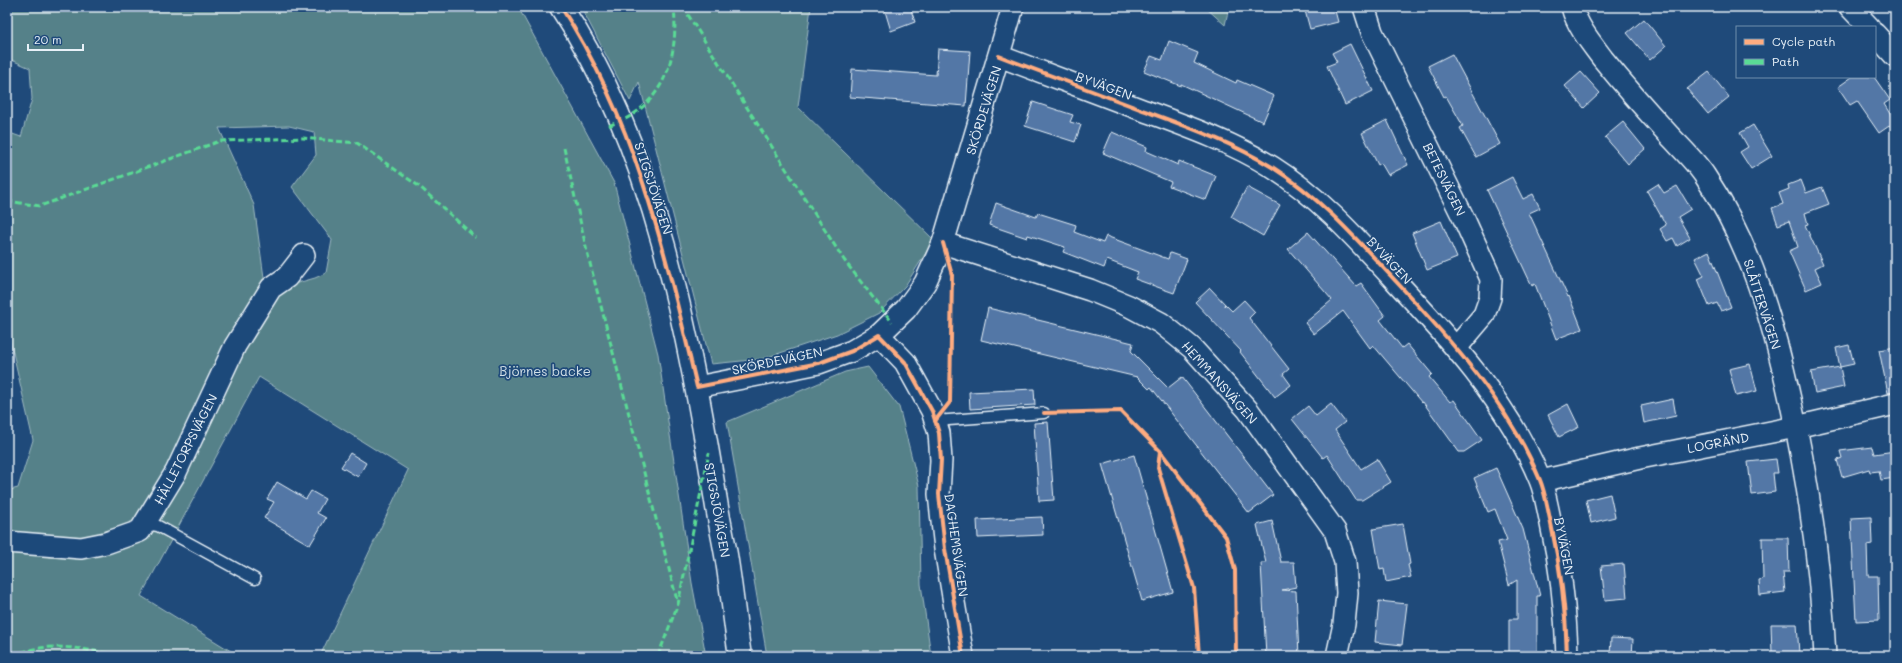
<svg xmlns="http://www.w3.org/2000/svg" width="1902" height="663" font-family="Mali,sans-serif">
  <style>
    .green { fill: #558189; stroke: #9eb9c0; fill-rule: evenodd }
    .building { fill: #5277a6; stroke: #e8f1f8 }
    .lines { fill: none; stroke-linecap: round; stroke-linejoin: round }
    .service-casing { stroke: #e8f1f8; stroke-width: 13 }
    .minor-casing { stroke: #e8f1f8; stroke-width: 24 }
    .secondary-casing { stroke: #e8f1f8; stroke-width: 25 }
    .service { stroke: #1f4a7a; stroke-width: 10 }
    .minor { stroke: #1f4a7a; stroke-width: 21 }
    .secondary { stroke: #1f4a7a; stroke-width: 22 }
    .quiet { stroke: #5adb95; stroke-width: 3; stroke-dasharray: 6 3; stroke-linecap: butt }
    .cycleway-casing { stroke: #1f4a7a; stroke-width: 6 }
    .cycleway { stroke: #ffac80; stroke-width: 4 }
    .labels { text-anchor: middle; dominant-baseline: central; stroke-width: 3.5; stroke-linejoin: round; paint-order: stroke }
    .street-label { font-size: 13px; fill: #e8f1f8; stroke: #1f4a7a }
    .park-label { font-size: 13px; fill: #d2e0e7; stroke: #1f4a7a }
  </style>
  <rect width="100%" height="100%" fill="#1f4a7a"/>
  <filter id="ink" filterUnits="userSpaceOnUse"><feTurbulence type="fractalNoise" baseFrequency=".025" numOctaves="2"/><feDisplacementMap in="SourceGraphic" scale="8" xChannelSelector="R" yChannelSelector="G"/><feConvolveMatrix kernelMatrix="1 2 1 2 8 2 1 2 1" color-interpolation-filters="sRGB"/></filter>
  <g filter="url(#ink)">
    <g class="green">
      <path d="M7,7H518L614,183L658,354L692,583L706,656H320L408,470L259,377L141,596L239,656H7V491L18,488L33,440L9,335H7V132L21,137L32,99L30,68L7,58ZM289,126L314,132L316,155L292,187L332,240L326,273L315,278L266,292L254,205L219,128Z"/>
      <path d="M581,7H811L798,107L934,240L905,286L879,313L837,334L762,359L711,364L639,82L630,101Z"/>
      <path d="M1205,7H1229L1225,25Z"/>
      <path d="M868,367L899,407L919,486L921,584L931,656H767L727,422L845,372Z"/>
    </g>
    <g class="building">
      <path d="M896,7H910L915,22L891,31L885,11Z"/>
      <path d="M1304,7H1334L1338,22L1310,29Z"/>
      <path d="M1644,19L1666,46L1650,60L1627,33Z"/>
      <path d="M1169,41L1198,53L1194,63L1236,83L1237,80L1274,96L1263,122L1181,84V86L1144,71L1151,56L1162,60Z"/>
      <path d="M1350,44L1373,91L1345,105L1327,66L1337,62L1332,53Z"/>
      <path d="M938,49L970,51L966,106L850,97L852,69L936,75Z"/>
      <path d="M1452,54L1500,144L1476,157L1460,128L1463,126L1446,96L1444,97L1428,66Z"/>
      <path d="M1581,72L1600,93L1584,108L1565,86Z"/>
      <path d="M1709,72L1729,97L1708,114L1687,89Z"/>
      <path d="M1852,77H1874L1890,100L1884,104L1895,122L1879,133L1857,101L1850,105L1838,87Z"/>
      <path d="M1033,102L1073,115L1070,122L1081,125L1075,142L1025,126Z"/>
      <path d="M1387,120L1408,165L1388,175L1381,163L1378,165L1362,133Z"/>
      <path d="M1623,122L1645,149L1628,164L1605,137Z"/>
      <path d="M1753,125L1772,156L1751,169L1740,152L1748,147L1740,133Z"/>
      <path d="M1112,132L1147,147L1146,151L1178,165L1179,161L1216,176L1206,200L1169,186L1171,182L1103,153Z"/>
      <path d="M1512,177L1523,199L1533,194L1540,208L1529,213L1568,297L1569,296L1582,329L1556,339L1535,284L1532,286L1487,190Z"/>
      <path d="M1801,180L1806,193L1822,187L1829,204L1805,213L1808,224L1805,225L1823,264L1815,268L1822,283L1806,290L1789,251L1798,247L1789,221L1778,225L1772,208L1783,204L1779,193L1789,189L1788,185Z"/>
      <path d="M1658,184L1664,193L1677,186L1691,209L1678,217L1690,238L1677,246L1673,238L1667,241L1660,229L1666,225L1647,191Z"/>
      <path d="M1247,187L1280,205L1263,236L1231,217Z"/>
      <path d="M996,203L1036,217L1038,213L1076,225L1074,232L1103,243L1106,236L1168,259L1170,253L1187,259L1174,293L1135,279L1138,272L1107,260L1104,268L1063,252L1065,247L1028,235L1027,238L989,225Z"/>
      <path d="M1441,221L1457,258L1427,270L1412,233Z"/>
      <path d="M1308,232L1356,286L1361,283L1385,316L1380,320L1402,348L1407,344L1432,374L1429,377L1450,402L1454,400L1482,440L1464,452H1459L1423,402L1422,403L1373,345L1370,348L1343,311L1314,334L1305,323L1332,300L1288,249Z"/>
      <path d="M1709,251L1731,307L1721,311L1717,303L1709,306L1698,279L1704,276L1695,258Z"/>
      <path d="M1210,288L1225,304L1224,306L1225,304L1232,311L1244,300L1255,312L1249,318L1289,369L1283,374L1291,385L1275,397L1240,352L1241,351L1195,302Z"/>
      <path d="M988,308L1133,343L1131,351L1168,388L1182,377L1273,495L1249,513L1151,387L1149,389L1137,377L981,340Z"/>
      <path d="M1849,345L1854,364L1840,367L1836,348Z"/>
      <path d="M1895,347V392L1888,393L1879,350Z"/>
      <path d="M1750,364L1757,391L1736,396L1729,369Z"/>
      <path d="M1840,367L1844,387L1815,393L1811,372Z"/>
      <path d="M1034,389L1035,405L970,409L969,392Z"/>
      <path d="M1673,399L1676,416L1644,423L1641,406Z"/>
      <path d="M1331,404L1345,422L1335,430L1361,469L1377,459L1391,482L1362,500H1356L1327,455L1323,458L1292,419L1308,406L1316,416Z"/>
      <path d="M1568,404L1579,427L1559,437L1548,415Z"/>
      <path d="M1048,422L1054,500L1039,501L1034,423Z"/>
      <path d="M1872,447L1874,454L1895,451V478L1881,480L1879,471L1870,472L1869,469L1842,477L1837,460L1842,458L1840,451Z"/>
      <path d="M350,453L366,463L358,477L341,467Z"/>
      <path d="M1134,455L1173,592L1142,601L1102,464Z"/>
      <path d="M1776,459L1778,473H1773L1775,492L1752,495L1748,462Z"/>
      <path d="M1496,468L1523,529L1540,596H1537V656H1509V619H1517V580L1509,585L1498,542L1507,540L1495,509L1488,512L1474,478Z"/>
      <path d="M277,482L306,499L311,491L325,499L317,513L326,518L310,545L264,518L274,502L267,499Z"/>
      <path d="M1610,494L1615,517L1591,523L1586,500Z"/>
      <path d="M1042,517L1043,535L978,538L977,520Z"/>
      <path d="M1871,517L1872,544L1867,545L1868,576H1878L1879,620L1856,621L1851,518Z"/>
      <path d="M1272,521L1281,562H1294L1296,587L1282,590L1296,591L1299,656H1266L1261,563H1266L1257,525Z"/>
      <path d="M1403,524L1410,564L1408,565L1411,577L1386,582L1384,569L1380,570L1373,529Z"/>
      <path d="M1762,538H1788L1789,572H1783L1785,592L1760,595L1759,580L1763,579Z"/>
      <path d="M1624,564L1627,598L1605,600L1601,566Z"/>
      <path d="M1379,601L1407,604L1402,645L1375,642Z"/>
      <path d="M1771,624H1797L1799,654H1772Z"/>
      <path d="M1611,638L1633,639L1632,656H1610Z"/>
    </g>
    <g class="lines">
      <defs>
        <g id="service">
          <path d="M935,421L1044,413"/>
          <path d="M146,524L158,526L255,579"/>
        </g>
        <g id="minor">
          <path d="M1364,7L1372,32L1464,219L1491,279L1490,298L1484,315L1456,348"/>
          <path d="M1572,7C1577,26 1591,43 1603,59C1624,85 1646,110 1669,135C1681,148 1695,161 1705,176C1750,243 1773,321 1790,399C1809,485 1821,569 1825,656"/>
          <path d="M1850,7L1869,27"/>
          <path d="M1875,34L1895,56"/>
          <path d="M999,56C1045,73 1091,91 1137,108C1183,125 1230,141 1272,167C1318,196 1354,236 1390,275C1447,336 1508,402 1540,480C1545,492 1547,506 1550,519C1560,564 1566,609 1567,656"/>
          <path d="M943,243L1090,290L1129,306L1161,323L1192,348L1248,410L1335,531L1345,562L1347,593L1344,624L1337,656"/>
          <path d="M879,335L905,362L932,411L939,433L941,460L939,494L945,549L963,656"/>
          <path d="M697,387L819,363L852,351L879,335L906,309L925,283L943,243L1013,7"/>
          <path d="M1541,481L1640,458L1796,427L1895,404"/>
          <path d="M7,542L81,548L106,543L140,531L176,472L235,346L271,288L287,277L304,255"/>
        </g>
        <path id="secondary" d="M561,7C655,148 689,336 716,501C719,521 724,541 727,561C732,593 735,624 740,656"/>
      </defs>
      <use href="#service" class="service-casing"/>
      <use href="#minor" class="minor-casing"/>
      <use href="#secondary" class="secondary-casing"/>
      <use href="#service" class="service"/>
      <use href="#minor" class="minor"/>
      <use href="#secondary" class="secondary"/>
      <g class="quiet">
        <path d="M683,7L844,260L892,322"/>
        <path d="M609,126C617,122 625,120 632,115C669,91 678,49 674,7"/>
        <path d="M564,148L587,252L678,604"/>
        <path d="M7,201L40,206L220,141L303,138L357,143L420,187L476,238"/>
        <path d="M13,656C45,640 86,649 120,656"/>
        <path d="M658,656L678,604L709,453"/>
      </g>
      <defs>
        <g id="cycleway">
          <path d="M561,7C636,121 666,256 697,387L819,363L852,351L879,335L905,362L932,411L939,433L941,460L939,494L945,549L963,656"/>
          <path d="M999,56C1045,73 1091,91 1137,108C1183,125 1230,141 1272,167C1318,196 1354,236 1390,275C1447,336 1508,402 1540,480C1545,492 1547,506 1550,519C1560,564 1566,609 1567,656"/>
          <path d="M1044,413L1121,411L1160,451L1158,468L1194,588L1199,656"/>
          <path d="M935,421L950,402L952,275L943,243"/>
          <path d="M1160,451L1226,537L1235,570L1236,656"/>
        </g>
      </defs>
      <use href="#cycleway" class="cycleway-casing"/>
      <use href="#cycleway" class="cycleway"/>
    </g>
  </g>
  <g class="labels">
    <g class="street-label">
      <text transform="translate(1104 85) rotate(20)">BYVÄGEN</text>
      <text transform="translate(983 110) rotate(-73)">SKÖRDEVÄGEN</text>
      <text transform="translate(1445 179) rotate(64)">BETESVÄGEN</text>
      <text transform="translate(654 188) rotate(72)">STIGSJÖVÄGEN</text>
      <text transform="translate(1390 260) rotate(47)">BYVÄGEN</text>
      <text transform="translate(1763 304) rotate(72)">SLÅTTERVÄGEN</text>
      <text transform="translate(777 360) rotate(-12)">SKÖRDEVÄGEN</text>
      <text transform="translate(1220 382) rotate(48)">HEMMANSVÄGEN</text>
      <text transform="translate(1718 442) rotate(-11)">LOGRÄND</text>
      <text transform="translate(185 449) rotate(-63)">HÄLLETORPSVÄGEN</text>
      <text transform="translate(718 510) rotate(80)">STIGSJÖVÄGEN</text>
      <text transform="translate(957 545) rotate(82)">DAGHEMSVÄGEN</text>
      <text transform="translate(1565 546) rotate(79)">BYVÄGEN</text>
    </g>
    <g class="park-label">
      <text x="545" y="370">Björnes backe</text>
    </g>
  </g>
  <rect width="1902" height="663" fill="none" stroke="#1f4a7a" stroke-width="24"/>
  <rect x="12" y="12" width="1878" height="639" fill="none" stroke="#e8f1f8" stroke-width="1.5" filter="url(#ink)"/>
  <rect x="1736" y="26" width="140" height="52" fill="#1f4a7a" stroke="#6f8dac"/>
  <rect x="1744" y="39" width="20" height="6" fill="#ffac80" stroke="#6f8dac"/>
  <text x="1772" y="46" font-size="12" fill="#e8f1f8">Cycle path</text>
  <rect x="1744" y="59" width="20" height="6" fill="#5adb95" stroke="#6f8dac"/>
  <text x="1772" y="66" font-size="12" fill="#e8f1f8">Path</text>
  <path d="M28 44v6h55v-6" fill="none" stroke="#e8f1f8" stroke-width="2"/>
  <text x="34" y="44" font-size="12" fill="#e8f1f8" stroke="#1f4a7a" stroke-width="3" paint-order="stroke">20 m</text>
</svg>
